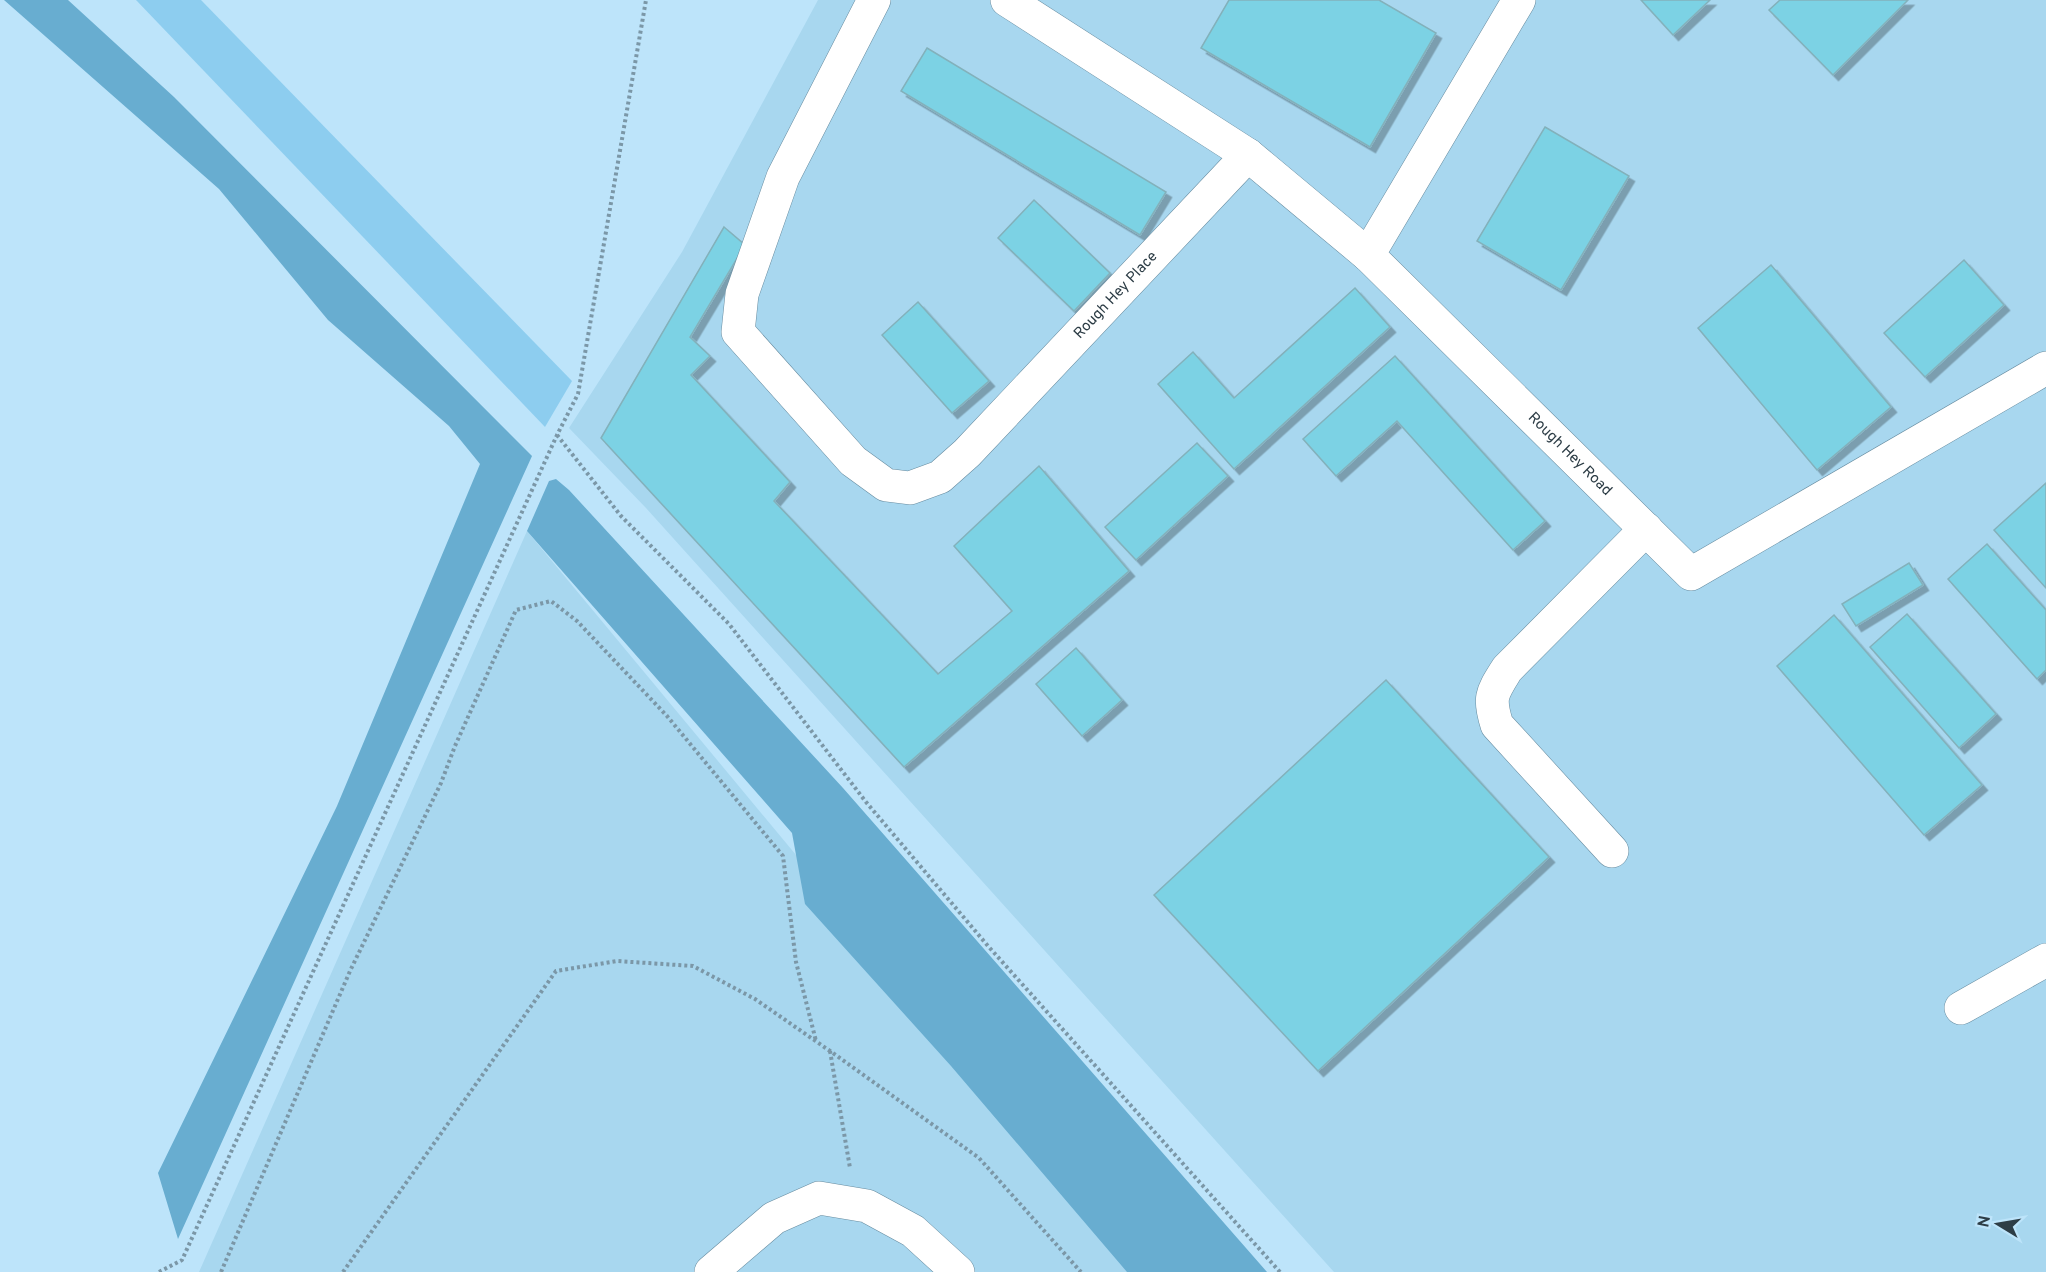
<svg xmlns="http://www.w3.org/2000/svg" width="2046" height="1272" font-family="Overpass,sans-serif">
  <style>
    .built { fill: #a8d7ef }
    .green { fill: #8dcdef }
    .forest { fill: #68add0 }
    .building { fill: #7cd2e4; stroke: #83b1bb; stroke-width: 1.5; filter: url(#shadow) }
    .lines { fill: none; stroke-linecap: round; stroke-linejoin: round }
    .minor-casing { stroke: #678ca0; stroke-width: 34 }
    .path { stroke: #7b97a7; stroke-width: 4; stroke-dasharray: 3 3; stroke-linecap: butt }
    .minor { stroke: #fff; stroke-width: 33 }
    .labels { text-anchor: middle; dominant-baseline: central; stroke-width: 5; stroke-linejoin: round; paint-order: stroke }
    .street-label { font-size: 15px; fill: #2d3d46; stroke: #bde4fa }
  </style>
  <defs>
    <filter id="shadow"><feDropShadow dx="5.5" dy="5.5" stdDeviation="0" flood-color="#0004"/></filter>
  </defs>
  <rect width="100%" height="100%" fill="#bde4fa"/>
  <g class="built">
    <path d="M818,0H2046V1272H1334L646,508L569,428L682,252Z"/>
    <path d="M527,531L894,973L1144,1272H199Z"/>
  </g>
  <path class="green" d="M136,0H201L572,381L545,427Z"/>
  <g class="forest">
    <path d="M4,0H68L174,97L532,456L178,1239L158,1173L337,806L480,464L449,426L328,320L219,189Z"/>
    <path d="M556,479L569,490L843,788L1267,1272H1127L951,1066L805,904L792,833L527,531L549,481Z"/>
  </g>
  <g class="building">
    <path d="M1229,0H1379L1436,33L1370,147L1201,48Z"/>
    <path d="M1641,0H1710L1673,35Z"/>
    <path d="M1780,0H1908L1833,75L1769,10Z"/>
    <path d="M927,48L1166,192L1140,235L901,91Z"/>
    <path d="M1545,127L1629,176L1561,290L1477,241Z"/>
    <path d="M1034,200L1110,273L1074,311L998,238Z"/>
    <path d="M724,227L745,245L690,337L710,356L691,375L790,482L774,501L938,674L1012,611L954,546L1039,466L1129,571L904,767L601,438Z"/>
    <path d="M1964,260L2004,305L1925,377L1884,333Z"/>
    <path d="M1771,265L1891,407L1817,470L1698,328Z"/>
    <path d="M1355,288L1390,327L1234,469L1158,384L1193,352L1234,398Z"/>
    <path d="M918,302L989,381L952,413L882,335Z"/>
    <path d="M1395,356L1545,521L1513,550L1397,421L1336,476L1303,439Z"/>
    <path d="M1197,443L1228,476L1136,560L1105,527Z"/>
    <path d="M2046,483V588L1994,530Z"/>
    <path d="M1987,544L2046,610V670L2037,679L1948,579Z"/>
    <path d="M1909,563L1923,585L1856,626L1842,604Z"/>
    <path d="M1907,614L1996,714L1959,748L1870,647Z"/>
    <path d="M1834,615L1982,785L1924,835L1777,666Z"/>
    <path d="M1076,648L1122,700L1082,736L1036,684Z"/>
    <path d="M1386,680L1549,857L1318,1071L1154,895Z"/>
  </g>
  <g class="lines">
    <defs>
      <g id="minor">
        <path id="s1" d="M874,0L783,177L742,294L738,332L853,461L886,485L910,488L940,477L967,453L1248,155"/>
        <path d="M1007,0L1248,155L1368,255"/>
        <path id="s2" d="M1519,0L1368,255L1691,574L2046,368"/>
        <path d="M1612,851L1497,725C1488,697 1492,693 1507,669L1646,529"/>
        <path d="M1961,1008L2046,960"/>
        <path d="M711,1272L774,1218L819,1198L867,1206L913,1231L958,1272"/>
      </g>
    </defs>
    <use href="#minor" class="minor-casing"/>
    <g class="path">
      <path d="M557,435L621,516L729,624L866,802L988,946L1280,1272"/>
      <path d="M830,1051L850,1168"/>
      <path d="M159,1272L182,1260L557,435L578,394L646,0"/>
      <path d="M221,1272L350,971L441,783L455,746L516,610L551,601L577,621L667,716L783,856L796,962L816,1041"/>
      <path d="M343,1272L556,971L617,961L693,966L755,999L830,1051L979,1158L1081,1272"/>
    </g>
    <use href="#minor" class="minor"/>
  </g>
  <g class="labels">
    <g class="street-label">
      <text stroke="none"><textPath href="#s1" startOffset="884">Rough Hey Place</textPath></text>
      <text stroke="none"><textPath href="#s2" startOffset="580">Rough Hey Road</textPath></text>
    </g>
  </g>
  <g transform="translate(1998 1224) rotate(281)" stroke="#bde4fa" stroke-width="4.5" paint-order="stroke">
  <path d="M0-4.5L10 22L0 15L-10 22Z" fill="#2d3d46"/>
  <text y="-9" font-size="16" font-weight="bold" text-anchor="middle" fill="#2d3d46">N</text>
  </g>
</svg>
